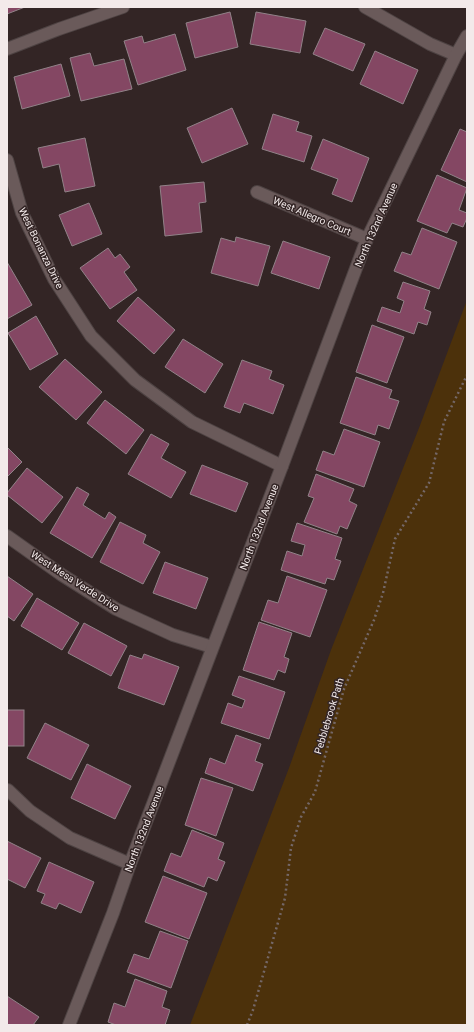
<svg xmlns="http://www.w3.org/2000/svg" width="474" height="1032" font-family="Roboto,sans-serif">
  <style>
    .green { fill: #4c310b }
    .building { fill: #844763; stroke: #918288 }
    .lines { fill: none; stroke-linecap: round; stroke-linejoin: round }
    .minor-casing { stroke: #4e4343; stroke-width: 14 }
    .path { stroke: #746767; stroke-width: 2.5; stroke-dasharray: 2 3; stroke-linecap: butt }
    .minor { stroke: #6a5a5a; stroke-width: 12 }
    .labels { text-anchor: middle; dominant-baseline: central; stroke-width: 3; stroke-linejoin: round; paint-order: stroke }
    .street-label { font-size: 10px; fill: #f3eaea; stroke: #332525 }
  </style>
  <rect width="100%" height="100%" fill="#332525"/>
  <path class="green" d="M467,300V1025H190L289,768L331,650L419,428Z"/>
  <g class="building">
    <path d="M7,7H25L7,14Z"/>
    <path d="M230,12L238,47L195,58L186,23Z"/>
    <path d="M256,12L306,21L300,53L250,44Z"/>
    <path d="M325,28L365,44L353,71L313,54Z"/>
    <path d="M175,34L186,70L138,85L124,41L142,36L144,43Z"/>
    <path d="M375,51L418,70L403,104L360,84Z"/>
    <path d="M90,53L94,66L124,59L132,89L81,101L70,58Z"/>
    <path d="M61,64L70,96L22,109L14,77Z"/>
    <path d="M232,108L248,144L202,163L187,128Z"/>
    <path d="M273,114L299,122L296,131L312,136L304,162L262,149Z"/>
    <path d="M460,129L467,132V182L441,170Z"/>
    <path d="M85,138L95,186L65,192L59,164L43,168L38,148Z"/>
    <path d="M323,139L369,158L352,202L332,194L338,179L311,169Z"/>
    <path d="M437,175L467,188L459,210L467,213V218L463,227L452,223L447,233L417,221Z"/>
    <path d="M204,182L206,202L199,203L202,232L165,236L160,186Z"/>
    <path d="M89,203L102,234L72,246L59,215Z"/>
    <path d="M422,228L457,242L439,289L394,271L402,252L411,255Z"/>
    <path d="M236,237L270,246L258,286L211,273L221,238L235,242Z"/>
    <path d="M283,241L330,257L319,289L271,273Z"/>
    <path d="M108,248L115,258L120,254L130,267L124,272L137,290L110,309L80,268Z"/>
    <path d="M7,262L32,305L7,319Z"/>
    <path d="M403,282L430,291L424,309L431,312L427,325L418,322L414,334L377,321L382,307L400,313L404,301L397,298Z"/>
    <path d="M138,297L175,330L154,354L117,321Z"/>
    <path d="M36,316L58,354L30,370L8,333Z"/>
    <path d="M372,325L404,337L387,383L356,372Z"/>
    <path d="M183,339L223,364L205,393L165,367Z"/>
    <path d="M65,359L102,392L76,420L39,387Z"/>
    <path d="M242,360L272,371L269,379L284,385L273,414L244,403L240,413L224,407Z"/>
    <path d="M356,377L392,390L389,398L399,401L389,429L378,425L375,435L340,423Z"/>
    <path d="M105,400L144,430L126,454L87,423Z"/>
    <path d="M344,429L380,442L364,487L316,470L323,451L334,455Z"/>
    <path d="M151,434L169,444L161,458L186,472L171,498L128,474Z"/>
    <path d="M7,447L22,462L7,477Z"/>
    <path d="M202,465L248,483L236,512L190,494Z"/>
    <path d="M27,468L63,497L42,523L7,495V493Z"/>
    <path d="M316,474L354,489L349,501L357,505L347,529L340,526L337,534L304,522L314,498L308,496Z"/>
    <path d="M77,487L89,494L83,505L105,519L109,512L116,517L92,558L50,533Z"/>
    <path d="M120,522L146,535L143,543L160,552L143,584L100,562Z"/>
    <path d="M297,523L342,538L335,559L341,561L334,580L327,578L325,584L281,570L287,551L302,556L305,545L291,541Z"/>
    <path d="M165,562L208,578L196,609L153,593Z"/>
    <path d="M7,576L33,594L14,621L7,616Z"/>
    <path d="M287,576L327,590L310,637L261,620L268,600L278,603Z"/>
    <path d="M37,598L79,623L62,650L21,626Z"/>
    <path d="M259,622L292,633L284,657L289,659L285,673L278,670L274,680L243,670Z"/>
    <path d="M84,623L127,646L111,676L68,653Z"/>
    <path d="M144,654L179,667L164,705L118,688L130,655L142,659Z"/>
    <path d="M239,676L285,692L269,739L221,723L228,703L242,708L245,700L232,695Z"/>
    <rect x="7" y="710" width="17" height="36"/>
    <path d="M45,723L89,745L71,780L27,758Z"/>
    <path d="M236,735L261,744L255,761L263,764L253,791L205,773L210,758L225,764Z"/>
    <path d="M87,764L131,786L115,819L71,798Z"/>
    <path d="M201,778L233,788L216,836L185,825Z"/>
    <path d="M192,830L224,843L218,859L225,862L217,881L208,877L204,887L164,871L171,853L181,857Z"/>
    <path d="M7,841L41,858L25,888L7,879Z"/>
    <path d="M49,862L94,882L81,913L59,903L56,909L41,903L45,894L37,891Z"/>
    <path d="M163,876L207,893L189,939L145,922Z"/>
    <path d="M160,931L188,941L171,988L127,972L134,954L149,959Z"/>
    <path d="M135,979L167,991L162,1007L170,1010L165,1025H116L108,1022L114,1003L125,1007Z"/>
    <path d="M7,996L39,1017L33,1025H7Z"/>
  </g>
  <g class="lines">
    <defs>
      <g id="minor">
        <path d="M365,7L430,44L456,55"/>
        <path d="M7,49L59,29L123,7"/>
        <path d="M7,160L22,213L54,279L91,336L135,380L192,422L282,466"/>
        <path d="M257,192L367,239"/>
        <path d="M7,536L62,575L116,609L173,635L212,647"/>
        <path d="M8,790L30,811L70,838L130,864"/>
        <path d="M69,1025L113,913L130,864L282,466L367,239L456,55L467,36"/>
      </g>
    </defs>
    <use href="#minor" class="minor-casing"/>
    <path class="path" d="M247,1025L253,1010L285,898L291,848L301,817L315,792L344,689L374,620L383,593L395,539L429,483L444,422L467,375"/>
    <use href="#minor" class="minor"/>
  </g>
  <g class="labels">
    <g class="street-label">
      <text transform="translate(312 216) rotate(23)">West Allegro Court</text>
      <text transform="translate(376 225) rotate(-66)">North 132nd Avenue</text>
      <text transform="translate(41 248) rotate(64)">West Bonanza Drive</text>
      <text transform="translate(259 527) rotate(-69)">North 132nd Avenue</text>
      <text transform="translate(75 581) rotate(33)">West Mesa Verde Drive</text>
      <text transform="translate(329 716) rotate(-73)">Pebblebrook Path</text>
      <text transform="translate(144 829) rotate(-69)">North 132nd Avenue</text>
    </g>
  </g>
  <rect width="474" height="1032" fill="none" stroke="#f3eaea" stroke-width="16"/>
</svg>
